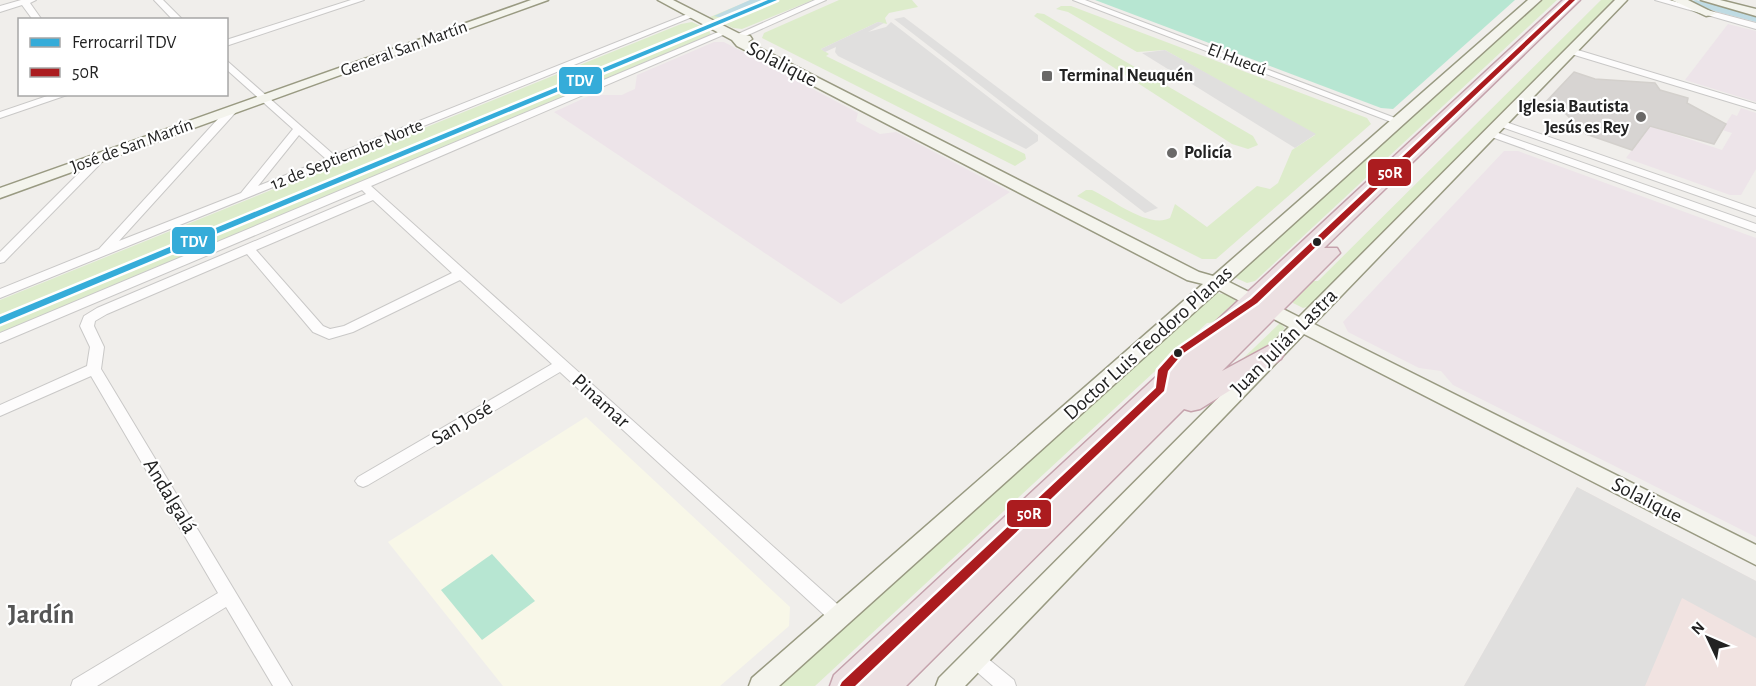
<svg xmlns="http://www.w3.org/2000/svg" width="1756" height="686" font-family="'Alegreya Sans',sans-serif">
  <style>
    .commercial { fill: #f1e3e1 }
    .industrial { fill: #ede4e9 }
    .education { fill: #f8f7e8 }
    .grass { fill: #ddeccb }
    .pitch { fill: #b7e6d2 }
    .parking { fill: #e0dfde }
    .lines { fill: none; stroke-linecap: round; stroke-linejoin: round }
    .canal { fill: #bfdbe3; fill-rule: evenodd }
    .building { fill: #d7d4d2; stroke: #d3d0cc; stroke-width: 1.5 }
    .street-casing { stroke: #c9c8c7; stroke-width: 2 }
    .secondary-casing { stroke: #999a82; stroke-width: 3 }
    .highway-casing { stroke: #c5a2ac; stroke-width: 3 }
    .street { fill: #fdfcfc; fill-rule: evenodd }
    .secondary { fill: #f4f4ed; fill-rule: evenodd }
    .highway { fill: #ece0e2; fill-rule: evenodd }
    .bus-1-casing { stroke: #fff; stroke-width: 5 }
    .bus-1 { fill: #ab1c1f; fill-rule: evenodd }
    .rail-1-casing { stroke: #fff; stroke-width: 5 }
    .rail-1 { fill: #35acd9; fill-rule: evenodd }
    .poi-dot { fill: #6a6968; stroke: #fff; stroke-width: 2 }
    .bus-dot { fill: #222; stroke: #fff; stroke-width: 2 }
    .labels { text-anchor: middle; dominant-baseline: central; stroke-width: 4.5; stroke-linejoin: round; paint-order: stroke }
    .far-street-label { font-size: 18px; fill: #222; stroke: #fff }
    .far-poi-label { font-size: 18px; font-weight: bold; fill: #222; stroke: #fff; text-anchor: start }
    .street-label { font-size: 21px; fill: #222; stroke: #fff }
    .near-neighbourhood-label { font-size: 27px; font-weight: bold; fill: #555; stroke: #fff }
    .line-badge { stroke: #fff; stroke-width: 2 }
    .badge-label { font-size: 16px; text-anchor: middle; font-weight: bold; fill: #fff }
  </style>
  <rect width="100%" height="100%" fill="#f0eeeb"/>
  <path class="commercial" d="M1577,487L1756,581V686H1464Z"/>
  <g class="industrial">
    <path d="M1728,24L1756,31V102L1685,80Z"/>
    <path d="M714,42H724L858,113L856,121L880,134L896,132L1010,192L841,304L554,112L591,95H622L628,92L635,89L637,75Z"/>
    <path d="M1741,108L1756,113V169L1741,195H1730L1626,158L1650,126L1722,150L1732,133L1722,130L1732,114L1737,116Z"/>
    <path d="M1504,151H1518L1756,238V537L1453,385L1441,371L1419,368L1348,332L1343,322Z"/>
  </g>
  <path class="education" d="M586,417L790,607L789,626L720,686H503L388,542Z"/>
  <g class="grass">
    <path d="M751,0H813L742,29L733,28L710,17Z"/>
    <path d="M839,0H912L918,7L889,13L885,18L887,24L878,22L821,49L829,54L826,56L1025,154L1026,159L1015,166L762,38L764,33Z"/>
    <path d="M1542,0H1557L1255,281L1247,283L1236,278L1237,272Z"/>
    <path d="M1601,0H1613L1311,306L1303,308L1293,303L1292,299L1309,281H1318Z"/>
    <path d="M1061,6H1071L1367,118L1371,124L1216,259H1202L1077,196L1086,190H1092C1113,200 1149,229 1170,218L1175,204L1207,227L1257,186L1270,189L1278,183L1292,150L1315,135L1165,50L1137,52L1068,12L1056,9Z"/>
    <path d="M1037,13L1044,14L1253,136L1258,145L1248,149L1232,144L1034,16Z"/>
    <path d="M692,22L709,30L711,35L0,335V300L681,24Z"/>
    <path d="M1217,293L1230,295L1237,303L1220,322L1207,323L815,686H777Z"/>
    <path d="M1280,323L1285,328L1260,354L1233,368Z"/>
  </g>
  <g class="pitch">
    <path d="M1095,0H1515L1393,109L1381,108Z"/>
    <path d="M492,554L535,601L482,640L441,590Z"/>
  </g>
  <g class="parking">
    <path d="M904,17L1158,208L1145,213L894,19Z"/>
    <path d="M878,22L884,23L868,32L886,27L891,22L1038,135V141L1026,149L838,56L835,52L836,47L825,52L821,49Z"/>
    <path d="M1165,50L1316,134L1295,148L1142,53Z"/>
    <path d="M1577,487L1756,581V638L1682,598L1645,686H1464Z"/>
  </g>
  <g class="lines">
    <g class="canal">
      <path d="M750,0H764L723,18L714,16Z"/>
      <path d="M1696,0L1756,16V22L1691,5V1Z"/>
    </g>
  </g>
  <path class="building" d="M1574,72L1595,79L1655,83L1660,90L1688,98L1687,103L1726,124L1714,144L1650,126L1632,150L1586,134L1563,111L1543,105Z"/>
  <g class="lines">
    <defs>
      <g id="street">
        <path d="M21,0H36L30,3L42,20H33L22,5L0,12V6Z"/>
        <path d="M154,0H163L183,20H173Z"/>
        <path d="M351,0H364L226,46V40Z"/>
        <path d="M815,0H826L739,39L731,37Z"/>
        <path d="M1073,0H1085L1403,121L1398,124L1394,123Z"/>
        <path d="M1655,0H1669L1756,23V29Z"/>
        <path d="M690,13L697,15L0,298V289L99,249L228,108H236V112L119,241L241,193L293,129L226,69V60L334,155ZM299,135L326,159L258,186Z"/>
        <path d="M723,30L730,32L371,186L845,611L848,617L845,623L839,625L833,623L560,372L368,485L363,487L358,485L355,481L358,477L552,364L460,280L353,332L329,339L313,332L247,254L107,314L95,321L94,326L104,347L101,369L292,686H273L226,607L97,686H71L73,680L218,593L91,376L0,416V405L87,366L90,347L80,326L84,316L97,308L366,194L362,190L0,343V333ZM373,200L452,273L344,326L330,329L323,326L256,250Z"/>
        <path d="M1571,48L1756,104V110L1568,53L1566,51Z"/>
        <path d="M53,94H70L0,118V112Z"/>
        <path d="M1500,120L1756,209V216L1496,125V121Z"/>
        <path d="M1490,130L1756,224V232L1486,135V131Z"/>
        <path d="M102,153L107,156L106,158L4,262L0,263V252L98,154Z"/>
        <path d="M975,651L981,653L1014,680L1016,686H993L969,665L966,659L969,653Z"/>
      </g>
      <g id="secondary">
        <path d="M531,0H548L0,198V188Z"/>
        <path d="M658,0H673L740,34L750,36L752,39L748,42L1199,272L1213,276L1528,0H1541L1229,282L1299,317L1615,0H1627L1314,324L1756,545V565L1304,334L965,686H936L939,678L1289,327L1219,290L779,686H749L752,678L1203,284L1187,280L737,46L732,40Z"/>
        <path d="M1672,0H1688L1716,14L1706,16Z"/>
        <path d="M1701,0H1720L1756,9V16Z"/>
      </g>
      <path id="highway" d="M1563,0H1580L1324,248H1337L1340,253L1222,371L1272,344L1281,347L1284,353L1281,359L1200,409L1191,411L1184,409L906,686H830L834,675Z"/>
    </defs>
    <use href="#street" class="street-casing"/>
    <use href="#secondary" class="secondary-casing"/>
    <use href="#highway" class="highway-casing"/>
    <use href="#street" class="street"/>
    <use href="#secondary" class="secondary"/>
    <use href="#highway" class="highway"/>
    <defs>
      <path id="bus-1" d="M1569,0H1575L1257,303L1182,354L1168,371L1164,391L855,686H840L842,682L1156,388L1158,370L1176,350L1251,299Z"/>
    </defs>
    <use href="#bus-1" class="bus-1-casing"/>
    <use href="#bus-1" class="bus-1"/>
    <defs>
      <path id="rail-1" d="M768,0H777L0,324V317Z"/>
    </defs>
    <use href="#rail-1" class="rail-1-casing"/>
    <use href="#rail-1" class="rail-1"/>
  </g>
  <g class="poi-dot">
    <rect x="1041" y="70" width="12" height="12" rx="3"/>
    <circle cx="1641" cy="117" r="6"/>
    <circle cx="1172" cy="153" r="6"/>
  </g>
  <g class="bus-dot">
    <circle cx="1317" cy="242" r="5"/>
    <circle cx="1178" cy="353" r="5"/>
  </g>
  <g class="labels">
    <g class="far-street-label">
      <text transform="translate(404 49) rotate(-20)">General San Martín</text>
      <text transform="translate(1237 60) rotate(21)">El Huecú</text>
      <text transform="translate(132 146) rotate(-20)">José de San Martín</text>
      <text transform="translate(347 155) rotate(-22)">12 de Septiembre Norte</text>
    </g>
    <g class="far-poi-label">
      <text x="1059" y="76">Terminal Neuquén</text>
      <text x="1629" y="107" text-anchor="end">Iglesia Bautista<tspan x="1629" dy="21">Jesús es Rey</tspan></text>
      <text x="1184" y="153">Policía</text>
    </g>
    <g class="street-label">
      <text transform="translate(782 64) rotate(27)">Solalique</text>
      <text transform="translate(1284 342) rotate(-45)">Juan Julián Lastra</text>
      <text transform="translate(1148 343) rotate(-42)">Doctor Luis Teodoro Planas</text>
      <text transform="translate(601 401) rotate(42)">Pinamar</text>
      <text transform="translate(462 423) rotate(-31)">San José</text>
      <text transform="translate(170 496) rotate(59)">Andalgalá</text>
      <text transform="translate(1647 500) rotate(27)">Solalique</text>
    </g>
    <g class="near-neighbourhood-label">
      <text x="41" y="614">Jardín</text>
    </g>
  </g>
  <g class="line-badge">
    <rect x="558" y="66" width="45" height="29" rx="6" fill="#35acd9"/>
    <rect x="1367" y="158" width="45" height="29" rx="6" fill="#ab1c1f"/>
    <rect x="171" y="226" width="45" height="29" rx="6" fill="#35acd9"/>
    <rect x="1006" y="499" width="46" height="29" rx="6" fill="#ab1c1f"/>
  </g>
  <g class="badge-label">
    <text x="580" y="86">TDV</text>
    <text x="1390" y="178">50R</text>
    <text x="194" y="247">TDV</text>
    <text x="1029" y="519">50R</text>
  </g>
  <rect x="18" y="18" width="210" height="78" fill="#ffffff" stroke="#a7a7a7" stroke-width="1.5"/>
  <rect x="30" y="38" width="30" height="9" fill="#35acd9" stroke="#a7a7a7" stroke-width="1.5"/>
  <text x="72" y="48" font-size="18" fill="#222222">Ferrocarril TDV</text>
  <rect x="30" y="68" width="30" height="9" fill="#ab1c1f" stroke="#a7a7a7" stroke-width="1.5"/>
  <text x="72" y="78" font-size="18" fill="#222222">50R</text>
  <g transform="translate(1708 638) rotate(314)" stroke="#ffffff" stroke-width="4.5" paint-order="stroke">
  <path d="M0-4.5L10 22L0 15L-10 22Z" fill="#222222"/>
  <text y="-9" font-size="16" font-weight="bold" text-anchor="middle" fill="#222222">N</text>
  </g>
</svg>
